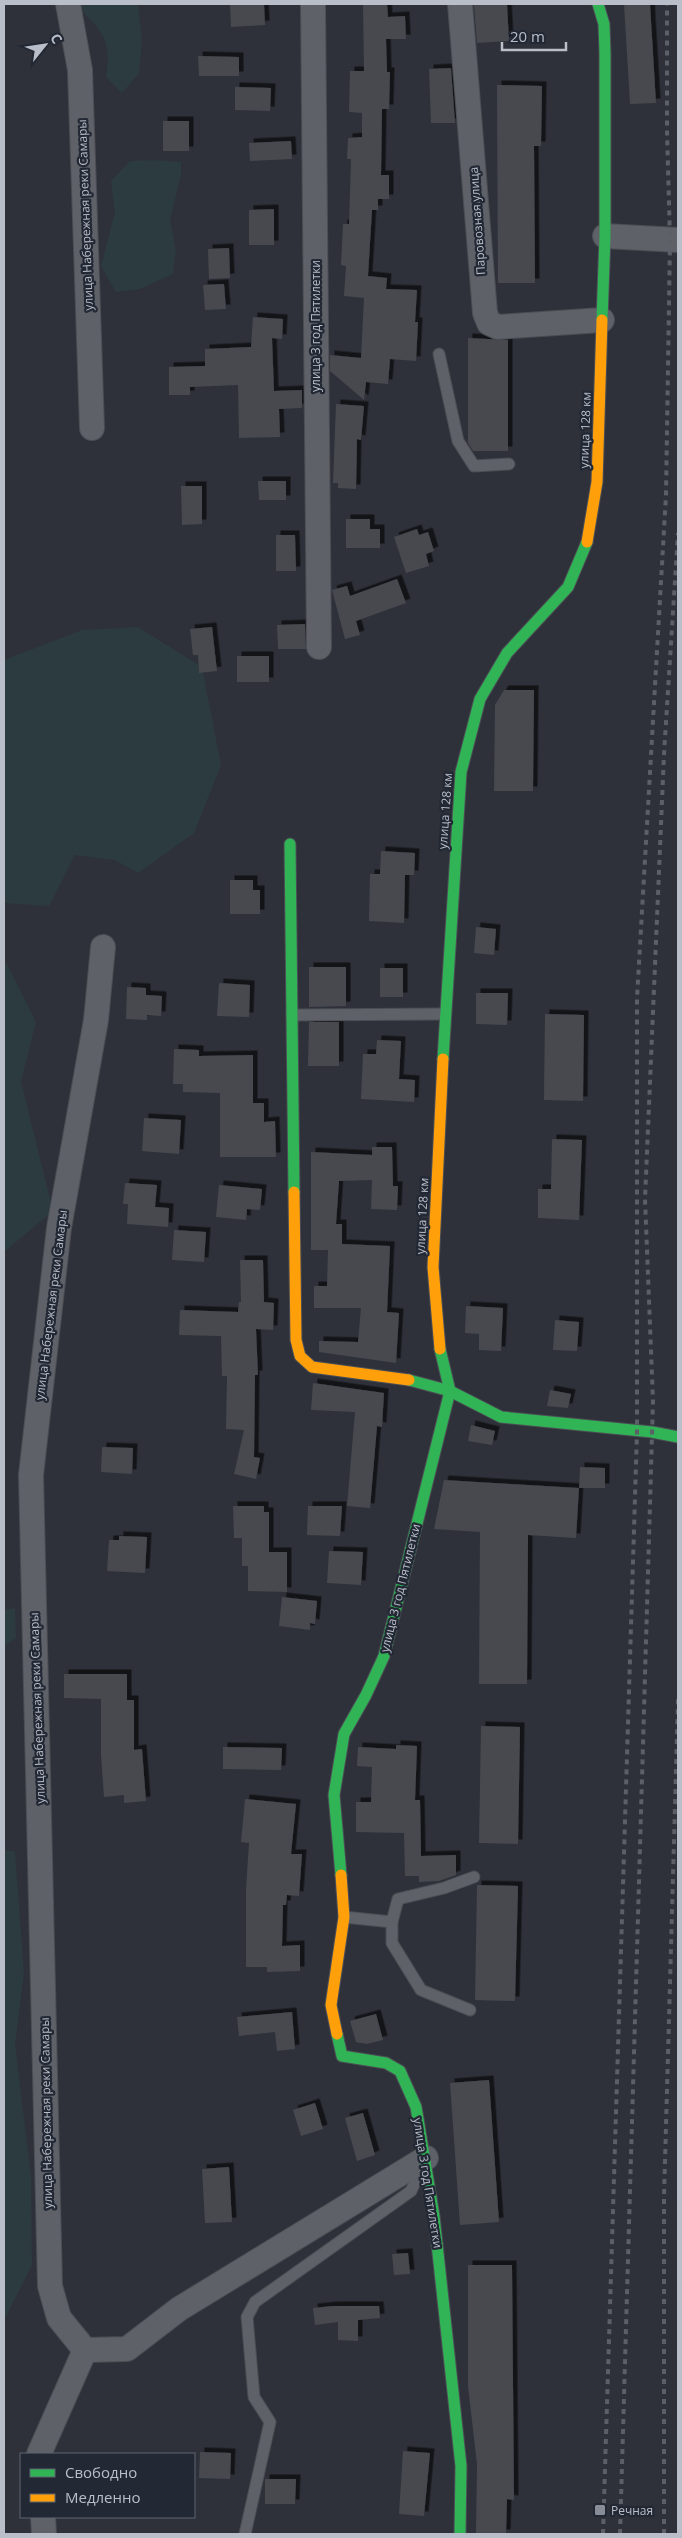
<svg xmlns="http://www.w3.org/2000/svg" width="682" height="2538" font-family="'Open Sans',sans-serif">
  <style>
    .green { fill: #2c3b3f }
    .building { fill: #464950; filter: url(#shadow) }
    .lines { fill: none; stroke-linecap: round; stroke-linejoin: round }
    .lane-casing { stroke: #4a4d52; stroke-width: 13 }
    .street-casing { stroke: #4a4d52; stroke-width: 26 }
    .fast-casing { stroke: #4c4e56; stroke-width: 13 }
    .slow-casing { stroke: #4c4e56; stroke-width: 13 }
    .lane { stroke: #5e6168; stroke-width: 11 }
    .street { stroke: #5e6168; stroke-width: 24 }
    .fast { stroke: #30b455; stroke-width: 11 }
    .slow { stroke: #ff9f0a; stroke-width: 11 }
    .rail { stroke: #5c5f65; stroke-width: 4; stroke-dasharray: 5 5; stroke-linecap: butt }
    .poi-dot { fill: #898d97; stroke: #222834; stroke-width: 2 }
    .labels { text-anchor: middle; dominant-baseline: central; stroke-width: 4.5; stroke-linejoin: round; paint-order: stroke }
    .street-label { font-size: 12px; fill: #babec9; stroke: #222834 }
    .poi-label { font-size: 12px; fill: #babec9; stroke: #222834; text-anchor: start }
  </style>
  <defs>
    <filter id="shadow"><feDropShadow dx="4.5" dy="-4.5" stdDeviation="0" flood-color="#0009"/></filter>
  </defs>
  <rect width="100%" height="100%" fill="#2e3139"/>
  <g class="green">
    <path d="M79,4H138L142,40L139,73L122,93L106,77C112,40 103,32 78,7Z"/>
    <path d="M153,160L181,162V175L170,220L176,250L173,274L140,289L116,292L101,266L115,212L111,181L130,161Z"/>
    <path d="M138,627L202,667L221,765L194,833L138,873L115,860L75,855L49,906L4,903V660L82,630Z"/>
    <path d="M4,958L36,1022L21,1082L53,1211L4,1252Z"/>
    <path d="M15,1608L16,1638L4,1646V1610Z"/>
    <path d="M4,1849L15,1852L24,1972L15,2044L31,2176L32,2265L4,2320Z"/>
  </g>
  <g class="building">
    <path d="M230,4H264L265,25L231,27Z"/>
    <path d="M363,4H387L388,17L405,16L406,39H386L387,72H390L389,109H382L381,175H389V199H378V210H372L368,276L387,278L386,289L417,290L415,322H418L416,361L390,359L388,384L366,382L364,400L330,371V355L361,358L364,298L344,296L346,266L341,265L343,224H349L351,159H347L348,138L362,137V113L349,112L350,71H364Z"/>
    <path d="M474,4H507L509,41L477,43Z"/>
    <path d="M624,4H650L656,103L630,104Z"/>
    <path d="M198,56L239,57V76H199Z"/>
    <path d="M451,68L455,123H431L429,69Z"/>
    <path d="M497,85L542,86L541,146H534L535,283H498Z"/>
    <path d="M235,87L271,88L270,111L235,110Z"/>
    <rect x="163" y="121" width="26" height="30"/>
    <path d="M291,141L292,159L250,161L249,143Z"/>
    <path d="M274,209V245H249V210Z"/>
    <path d="M229,248L230,278L209,279L208,249Z"/>
    <path d="M224,284L226,309L205,310L203,285Z"/>
    <path d="M253,317L283,319L282,339L272,338L274,391L302,390V408L279,409L280,437L239,438L238,385L190,387V395H169V367L205,366V349L251,347Z"/>
    <path d="M468,338L508,340V451H473L468,443Z"/>
    <path d="M336,404L364,406L361,440L357,439L356,489L338,488V483H333Z"/>
    <path d="M258,481H286V500H259Z"/>
    <path d="M181,486H202V524L182,525Z"/>
    <path d="M346,519H370V529H380V548H346Z"/>
    <path d="M417,529L419,535L428,532L434,551L426,554L429,566L406,573L394,537Z"/>
    <path d="M276,535H295L296,571H276Z"/>
    <path d="M397,579L406,603L356,621L360,635L345,639L332,590L347,586L350,596Z"/>
    <path d="M305,624L306,649H278L277,625Z"/>
    <path d="M212,627L217,671L199,673L198,655H193L190,629Z"/>
    <rect x="237" y="656" width="32" height="26"/>
    <path d="M504,690H534L533,791H494L495,705Z"/>
    <path d="M381,851L415,853L414,875H405L404,923L369,921L370,874H380Z"/>
    <path d="M230,880H253V890H260V914H230Z"/>
    <path d="M476,927L496,929L494,955L474,953Z"/>
    <path d="M309,967H346V1006L309,1007Z"/>
    <rect x="380" y="968" width="23" height="29"/>
    <path d="M219,983L250,985L249,1017L217,1016Z"/>
    <path d="M127,987L146,988V995L162,996L161,1016L147,1015V1020L126,1019Z"/>
    <path d="M476,993H508L507,1025L476,1024Z"/>
    <path d="M545,1014L584,1015L583,1101L544,1100Z"/>
    <path d="M309,1022H339V1066H308Z"/>
    <path d="M377,1040L401,1041L399,1079L415,1080L414,1102L361,1099L363,1054H376Z"/>
    <path d="M174,1049L199,1050V1056L253,1055V1103H264V1122L275,1121L276,1157H220V1093L183,1092V1084H173Z"/>
    <path d="M144,1118L181,1120L179,1154L142,1151Z"/>
    <path d="M552,1139L582,1140L579,1220L538,1218V1189H551Z"/>
    <path d="M372,1147H392L393,1186H398L397,1210L371,1209L372,1180L339,1181L336,1224H342V1244L390,1246L387,1312L399,1313L396,1363L319,1352V1341L358,1342L361,1308H314V1286H327L328,1250H311V1152L372,1155Z"/>
    <path d="M125,1183L157,1185L155,1207L169,1208L168,1227L127,1224L128,1204H123Z"/>
    <path d="M219,1185L262,1189L260,1210L247,1209L246,1220L216,1217Z"/>
    <path d="M174,1230L206,1232L204,1262L172,1260Z"/>
    <path d="M240,1260H263L264,1302L274,1303L273,1330L256,1329L258,1375H255L254,1457L260,1458L256,1479L234,1474L244,1430L226,1429L227,1376H222L221,1336L179,1335L180,1310L238,1312L239,1302H241Z"/>
    <path d="M466,1306L503,1308L501,1351L479,1350V1334L465,1333Z"/>
    <path d="M555,1320L579,1322L577,1351L553,1350Z"/>
    <path d="M313,1383L384,1393L382,1427L377,1426L370,1508L347,1506L355,1412L311,1410Z"/>
    <path d="M550,1390L571,1394L568,1408L547,1406Z"/>
    <path d="M471,1425L495,1431L492,1445L468,1441Z"/>
    <path d="M102,1447L133,1448L132,1474L101,1472Z"/>
    <path d="M580,1467L605,1468V1488H579Z"/>
    <path d="M444,1480L579,1488L576,1538L528,1535L527,1684H479L480,1532L434,1529Z"/>
    <path d="M233,1506H264V1512H269V1552H287V1592L248,1591V1566H242V1538H234Z"/>
    <path d="M308,1506H342L340,1536L307,1535Z"/>
    <path d="M119,1536L147,1537L145,1573L107,1571L109,1540H119Z"/>
    <path d="M329,1551L363,1552L361,1585L327,1583Z"/>
    <path d="M282,1597L317,1601L315,1624L310,1623V1630L279,1626Z"/>
    <path d="M64,1674H127V1700H134V1750L142,1749L146,1801L124,1803V1795L104,1797L101,1755V1699L64,1698Z"/>
    <path d="M481,1726L520,1727L518,1844L479,1843Z"/>
    <path d="M396,1745L417,1746L415,1800H420L421,1856L456,1855V1875L439,1881L419,1882V1876H405L404,1833L356,1832V1802H371L372,1767L357,1766L358,1747L396,1749Z"/>
    <path d="M223,1747L282,1748L281,1770L223,1769Z"/>
    <path d="M245,1799L296,1804L291,1854H302L299,1896L287,1895L286,1905H283L282,1946L300,1945V1971L267,1972V1967H246V1890L249,1843L241,1842Z"/>
    <path d="M477,1885L518,1886L515,2001L475,2000Z"/>
    <path d="M292,2012L295,2049L277,2051L275,2032L239,2036L237,2017Z"/>
    <path d="M376,2014L383,2040L367,2044L356,2042L350,2021Z"/>
    <path d="M489,2080L499,2222L460,2225L450,2083Z"/>
    <path d="M315,2103L323,2129L301,2136L293,2110Z"/>
    <path d="M363,2113L375,2155L357,2161L345,2118Z"/>
    <path d="M229,2167L232,2222L205,2223L202,2169Z"/>
    <path d="M408,2253L410,2274L394,2275L392,2254Z"/>
    <path d="M468,2265H512L514,2500L507,2499L506,2534H476L477,2464L468,2386Z"/>
    <path d="M333,2306H379L380,2318L358,2320V2341L338,2340V2322L315,2325L313,2308Z"/>
    <path d="M403,2451L430,2453L424,2516L399,2514Z"/>
    <path d="M200,2452L231,2453L230,2479L199,2478Z"/>
    <path d="M265,2479H296L295,2504H265Z"/>
  </g>
  <g class="lines">
    <defs>
      <g id="lane">
        <path d="M439,354L458,441L474,466L509,464"/>
        <path d="M292,1015L445,1014"/>
        <path d="M344,1917L392,1922"/>
        <path d="M470,2010L421,1990L392,1943V1922L398,1899L444,1888L474,1877"/>
        <path d="M245,2534L270,2422L254,2397L247,2317L255,2302L411,2191L421,2169"/>
      </g>
      <g id="street">
        <path d="M68,4L80,70L92,428"/>
        <path d="M313,4L319,647"/>
        <path d="M460,4L485,313L489,323L498,327L602,320"/>
        <path d="M605,236L678,240"/>
        <path d="M85,2350L127,2349L179,2309L426,2158"/>
        <path d="M39,2454L85,2350L59,2318L50,2286L31,1475L59,1228L96,1020L103,947"/>
        <path d="M43,2517L44,2534"/>
      </g>
      <g id="fast">
        <path d="M598,4L604,24L605,53V236L602,320"/>
        <path d="M290,844L294,1192"/>
        <path d="M443,1059L461,772L480,699L507,653L568,587L587,542"/>
        <path d="M409,1380L450,1391L501,1417L652,1432L678,1437"/>
        <path d="M341,1875L334,1795L344,1734L366,1695L384,1656L450,1391L440,1349"/>
        <path d="M337,2034L342,2056L386,2063L400,2071L416,2107L434,2216L461,2466L460,2534"/>
      </g>
      <g id="slow">
        <path d="M587,542L597,482L602,320"/>
        <path d="M294,1192L296,1340L300,1356L312,1367L409,1380"/>
        <path d="M440,1349L433,1267L443,1059"/>
        <path d="M337,2034L331,2005L344,1917L341,1875"/>
      </g>
    </defs>
    <use href="#lane" class="lane-casing"/>
    <use href="#street" class="street-casing"/>
    <use href="#fast" class="fast-casing"/>
    <use href="#slow" class="slow-casing"/>
    <use href="#lane" class="lane"/>
    <use href="#street" class="street"/>
    <use href="#fast" class="fast"/>
    <use href="#slow" class="slow"/>
    <g class="rail">
      <path d="M603,2534L637,1432V998L666,495L670,240L667,131V4"/>
      <path d="M620,2534L653,1401L645,1199L664,754L678,533"/>
      <path d="M664,2534V2197L678,1699"/>
    </g>
  </g>
  <rect class="poi-dot" x="594" y="2504" width="12" height="12" rx="2.5"/>
  <g class="labels">
    <g class="street-label">
      <text transform="translate(85 215) rotate(-92)">улица Набережная реки Самары</text>
      <text transform="translate(477 221) rotate(-94)">Паровозная улица</text>
      <text transform="translate(315 326) rotate(-90)">улица 3 год Пятилетки</text>
      <text transform="translate(585 430) rotate(-88)">улица 128 км</text>
      <text transform="translate(445 811) rotate(-86)">улица 128 км</text>
      <text transform="translate(422 1216) rotate(-87)">улица 128 км</text>
      <text transform="translate(51 1305) rotate(-83)">улица Набережная реки Самары</text>
      <text transform="translate(400 1588) rotate(-76)">улица 3 год Пятилетки</text>
      <text transform="translate(37 1708) rotate(-92)">улица Набережная реки Самары</text>
      <text transform="translate(46 2113) rotate(-91)">улица Набережная реки Самары</text>
      <text transform="translate(428 2183) rotate(81)">улица 3 год Пятилетки</text>
    </g>
    <g class="poi-label">
      <text x="611" y="2510">Речная</text>
    </g>
  </g>
  <rect width="682" height="2538" fill="none" stroke="#babec9" stroke-width="10"/>
  <rect x="20" y="2453" width="175" height="65" fill="#222834" stroke="#5f6470"/>
  <rect x="30" y="2469" width="25" height="8" fill="#30b455" stroke="#5f6470"/>
  <text x="65" y="2478" font-size="15" fill="#babec9">Свободно</text>
  <rect x="30" y="2494" width="25" height="8" fill="#ff9f0a" stroke="#5f6470"/>
  <text x="65" y="2503" font-size="15" fill="#babec9">Медленно</text>
  <g transform="translate(45 45) rotate(60)" stroke="#222834" stroke-width="4" paint-order="stroke">
  <path d="M0-4L9 19L0 12L-9 19Z" fill="#babec9"/>
  <text y="-8" font-size="14" font-weight="bold" text-anchor="middle" fill="#babec9">С</text>
  </g>
  <path d="M502 42v8h64v-8" fill="none" stroke="#babec9" stroke-width="2.5"/>
  <text x="510" y="42" font-size="15" fill="#babec9" stroke="#222834" stroke-width="4" paint-order="stroke">20 m</text>
</svg>
